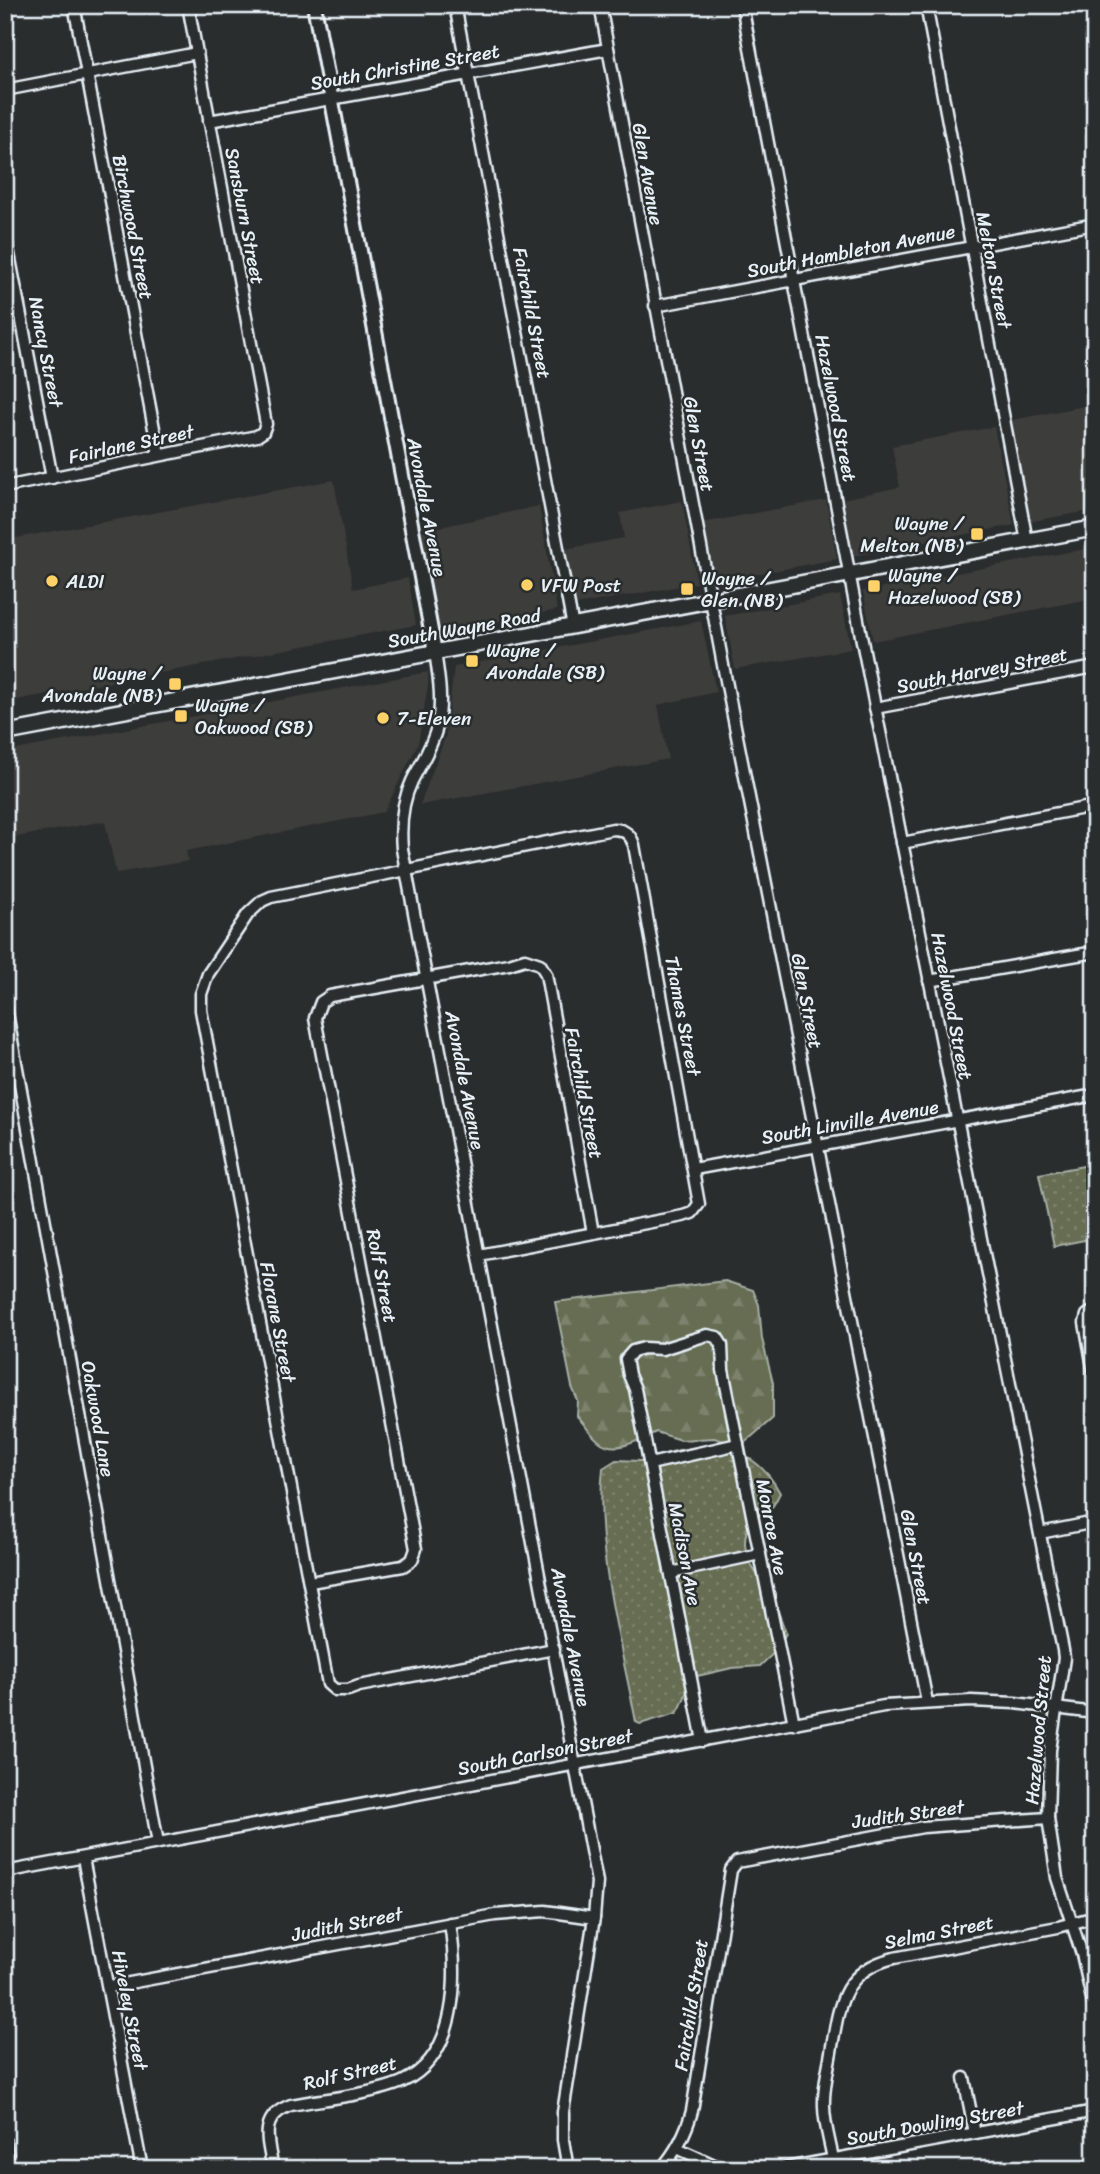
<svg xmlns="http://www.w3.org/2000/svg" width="1100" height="2174" font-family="Sriracha,sans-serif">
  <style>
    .built { fill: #3e3e3a }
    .grass { fill: url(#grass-dots); stroke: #a7afa5; stroke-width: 2 }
    .forest { fill: url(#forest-firs); stroke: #a7afa5; stroke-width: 2 }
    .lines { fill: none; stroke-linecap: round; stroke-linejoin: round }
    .minor-casing { stroke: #e8f1f8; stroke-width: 15 }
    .tertiary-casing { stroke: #e8f1f8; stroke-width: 18 }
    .secondary-casing { stroke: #e8f1f8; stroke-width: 19 }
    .minor { stroke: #2a2d2e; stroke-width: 10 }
    .tertiary { stroke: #2a2d2e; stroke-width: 12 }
    .secondary { stroke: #2a2d2e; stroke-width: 14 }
    .poi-dot { fill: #ffd166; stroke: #2a2d2e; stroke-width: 2.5 }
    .labels { text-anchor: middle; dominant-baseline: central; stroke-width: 5; stroke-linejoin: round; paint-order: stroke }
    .street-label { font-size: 19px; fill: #e8f1f8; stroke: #2a2d2e }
    .poi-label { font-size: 19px; fill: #e8f1f8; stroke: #2a2d2e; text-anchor: start }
  </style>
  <defs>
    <pattern id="grass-dots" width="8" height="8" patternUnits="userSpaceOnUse" patternTransform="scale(1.75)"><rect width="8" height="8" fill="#666d52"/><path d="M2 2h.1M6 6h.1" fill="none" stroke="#7c826c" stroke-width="1.8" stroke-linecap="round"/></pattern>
    <pattern id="forest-firs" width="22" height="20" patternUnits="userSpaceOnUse" patternTransform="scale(1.75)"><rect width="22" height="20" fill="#666d52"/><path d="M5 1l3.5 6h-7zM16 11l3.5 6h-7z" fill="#7c826c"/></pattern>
  </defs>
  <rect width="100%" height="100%" fill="#2a2d2e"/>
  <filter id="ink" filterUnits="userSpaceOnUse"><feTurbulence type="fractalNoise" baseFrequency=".0143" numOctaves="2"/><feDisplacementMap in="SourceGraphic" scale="14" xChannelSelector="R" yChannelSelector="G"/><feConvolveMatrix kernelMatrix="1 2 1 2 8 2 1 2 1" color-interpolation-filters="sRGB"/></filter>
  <g filter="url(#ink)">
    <g class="built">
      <path d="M1095,404V510L1027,522L1007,421Z"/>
      <path d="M994,427L1014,525L853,556L843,499L900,487L892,446Z"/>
      <path d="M334,480L353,589L408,578L416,625L5,702V540Z"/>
      <path d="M826,500L837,559L714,582L702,523Z"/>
      <path d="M682,501L697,583L576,605L565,549L624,538L620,513Z"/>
      <path d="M539,506L557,610L441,633L421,531Z"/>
      <path d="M1095,547V598L873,641L863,591Z"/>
      <path d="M840,595L851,649L735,669L725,616Z"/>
      <path d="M701,621L716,692L658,705L668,759L420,805L446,735L454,667Z"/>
      <path d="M428,672V685L418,744L384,812L186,851L188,861L116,873L105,821L5,839V752Z"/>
    </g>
    <g class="grass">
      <path d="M1095,1164V1238L1054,1246L1039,1174Z"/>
      <path d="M715,1444C744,1452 766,1465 780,1493C777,1498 775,1504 771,1508C766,1513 758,1515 753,1521C733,1543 755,1578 775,1593V1603L786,1633L779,1648L760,1666L732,1668L693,1677C686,1689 685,1702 677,1713L640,1724L636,1722C621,1643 594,1548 603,1468L616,1460L640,1461L679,1450Z"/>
    </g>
    <path class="forest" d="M725,1281L753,1290L759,1305L762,1339L773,1383V1418L741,1446L714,1438L681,1440L656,1432C641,1439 615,1455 599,1441C591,1435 584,1424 577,1416L578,1401L572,1387L555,1302Z"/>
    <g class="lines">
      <defs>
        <g id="minor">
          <path d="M74,5L159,455"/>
          <path d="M455,5L573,627"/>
          <path d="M600,5L723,665L927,1702"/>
          <path d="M742,5L862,641L1063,1650L1064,1658L1050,1750L1048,1818L1057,1878L1082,1954L1095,2012"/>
          <path d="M926,5L1027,541"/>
          <path d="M5,90L197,53"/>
          <path d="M209,121L608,49"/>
          <path d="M5,233L52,478"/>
          <path d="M655,306L1095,224"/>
          <path d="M5,487L257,436L263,432L266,424L188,5"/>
          <path d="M435,652C439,678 443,702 437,727C432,747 421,763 412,781C402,802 400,826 402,849L597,1882L594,1918L563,2112V2140L568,2169"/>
          <path d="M875,708L1095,667"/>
          <path d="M902,843L1095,806"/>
          <path d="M929,981L1095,952"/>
          <path d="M5,1002L158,1843"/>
          <path d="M694,1169L1095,1095"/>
          <path d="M479,1255L683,1216L692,1213L699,1204L634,845C631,835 624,829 613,829L271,897L262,901L248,914L208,974L201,994V1010L328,1684L335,1690H348L359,1686L554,1649"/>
          <path d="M1095,1310L1087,1315L1085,1323L1095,1378"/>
          <path d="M650,1464L738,1444"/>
          <path d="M1040,1533L1095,1522"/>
          <path d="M671,1573L760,1554"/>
          <path d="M310,1582L403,1566L412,1560L416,1549L315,1018L321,1002L330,996L509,964L525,959L540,964L546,974L593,1233"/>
          <path d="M703,1741L635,1389L629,1375L626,1359L633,1351L644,1348L662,1349L707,1335L717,1337L722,1345L723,1370L794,1724"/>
          <path d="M83,1858L142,2169"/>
          <path d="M5,1872L884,1706L971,1701L1015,1703L1095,1713"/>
          <path d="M108,1987L495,1915L545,1911L594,1918"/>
          <path d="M964,2078L975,2133"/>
          <path d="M5,2142L10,2169"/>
          <path d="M677,2148L723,2169"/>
          <path d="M833,2159C830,2142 824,2124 824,2106C823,2088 828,2070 831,2052C839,2006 841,1971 894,1958L1058,1927L1095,1917"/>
          <path d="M273,2169C268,2141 258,2117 291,2105C322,2099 375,2094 402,2082C459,2056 458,1975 450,1923"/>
          <path d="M661,2169C676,2152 686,2133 692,2111L731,1870L737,1862L923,1827L1048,1818"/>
          <path d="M781,2169L1095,2111"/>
        </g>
        <path id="tertiary" d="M314,5L435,652"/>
        <path id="secondary" d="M5,733L1095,528"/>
      </defs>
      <use href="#minor" class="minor-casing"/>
      <use href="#tertiary" class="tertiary-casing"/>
      <use href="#secondary" class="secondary-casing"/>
      <use href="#minor" class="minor"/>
      <use href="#tertiary" class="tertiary"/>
      <use href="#secondary" class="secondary"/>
    </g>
  </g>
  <g class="poi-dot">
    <rect x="970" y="527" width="14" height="14" rx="3.5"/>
    <circle cx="52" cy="581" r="7"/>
    <circle cx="527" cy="585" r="7"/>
    <rect x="867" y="579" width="14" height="14" rx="3.5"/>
    <rect x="680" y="582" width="14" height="14" rx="3.5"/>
    <rect x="465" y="654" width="14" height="14" rx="3.5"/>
    <rect x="168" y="677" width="14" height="14" rx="3.5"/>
    <rect x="174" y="709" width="14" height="14" rx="3.5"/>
    <circle cx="383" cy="718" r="7"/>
  </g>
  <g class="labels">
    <g class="street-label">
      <text transform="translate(405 67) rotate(-10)">South Christine Street</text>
      <text transform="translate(648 174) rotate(80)">Glen Avenue</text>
      <text transform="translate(245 216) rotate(79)">Sansburn Street</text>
      <text transform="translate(133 227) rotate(79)">Birchwood Street</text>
      <text transform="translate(851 251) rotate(-11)">South Hambleton Avenue</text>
      <text transform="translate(994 270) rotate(79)">Melton Street</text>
      <text transform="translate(532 313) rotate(79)">Fairchild Street</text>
      <text transform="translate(46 352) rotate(79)">Nancy Street</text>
      <text transform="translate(836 408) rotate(79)">Hazelwood Street</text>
      <text transform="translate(131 444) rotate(-12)">Fairlane Street</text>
      <text transform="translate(699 444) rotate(79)">Glen Street</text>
      <text transform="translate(427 507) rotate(79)">Avondale Avenue</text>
      <text transform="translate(464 628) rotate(-10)">South Wayne Road</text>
      <text transform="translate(982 670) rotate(-11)">South Harvey Street</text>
      <text transform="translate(807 1001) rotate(79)">Glen Street</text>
      <text transform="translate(952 1006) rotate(79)">Hazelwood Street</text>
      <text transform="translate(683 1016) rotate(79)">Thames Street</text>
      <text transform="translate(465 1080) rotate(79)">Avondale Avenue</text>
      <text transform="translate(584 1093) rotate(79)">Fairchild Street</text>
      <text transform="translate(850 1122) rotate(-10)">South Linville Avenue</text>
      <text transform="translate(382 1276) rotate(79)">Rolf Street</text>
      <text transform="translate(278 1322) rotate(79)">Florane Street</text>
      <text transform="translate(98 1419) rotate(80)">Oakwood Lane</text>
      <text transform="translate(772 1527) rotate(79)">Monroe Ave</text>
      <text transform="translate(685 1554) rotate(79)">Madison Ave</text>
      <text transform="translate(916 1557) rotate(79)">Glen Street</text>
      <text transform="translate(571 1637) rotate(79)">Avondale Avenue</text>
      <text transform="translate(1038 1730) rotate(-85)">Hazelwood Street</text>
      <text transform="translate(545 1752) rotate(-11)">South Carlson Street</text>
      <text transform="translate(908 1814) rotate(-8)">Judith Street</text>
      <text transform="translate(347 1924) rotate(-11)">Judith Street</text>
      <text transform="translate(939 1932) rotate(-11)">Selma Street</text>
      <text transform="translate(691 2005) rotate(-81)">Fairchild Street</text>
      <text transform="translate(130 2010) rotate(79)">Hiveley Street</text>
      <text transform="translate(350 2073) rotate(-13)">Rolf Street</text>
      <text transform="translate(935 2123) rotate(-10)">South Dowling Street</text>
    </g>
    <g class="poi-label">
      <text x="963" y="523" text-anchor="end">Wayne /<tspan x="963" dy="22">Melton (NB)</tspan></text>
      <text x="888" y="575">Wayne /<tspan x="888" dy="22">Hazelwood (SB)</tspan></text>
      <text x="701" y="578">Wayne /<tspan x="701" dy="22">Glen (NB)</tspan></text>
      <text x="66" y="581">ALDI</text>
      <text x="541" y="585">VFW Post</text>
      <text x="486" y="650">Wayne /<tspan x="486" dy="22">Avondale (SB)</tspan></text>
      <text x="161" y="673" text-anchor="end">Wayne /<tspan x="161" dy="22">Avondale (NB)</tspan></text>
      <text x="195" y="705">Wayne /<tspan x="195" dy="22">Oakwood (SB)</tspan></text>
      <text x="397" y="718">7-Eleven</text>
    </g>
  </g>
  <rect width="1100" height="2174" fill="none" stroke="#2a2d2e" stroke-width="28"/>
  <rect x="14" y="14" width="1072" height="2146" fill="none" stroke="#e8f1f8" stroke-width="2.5" filter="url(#ink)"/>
</svg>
